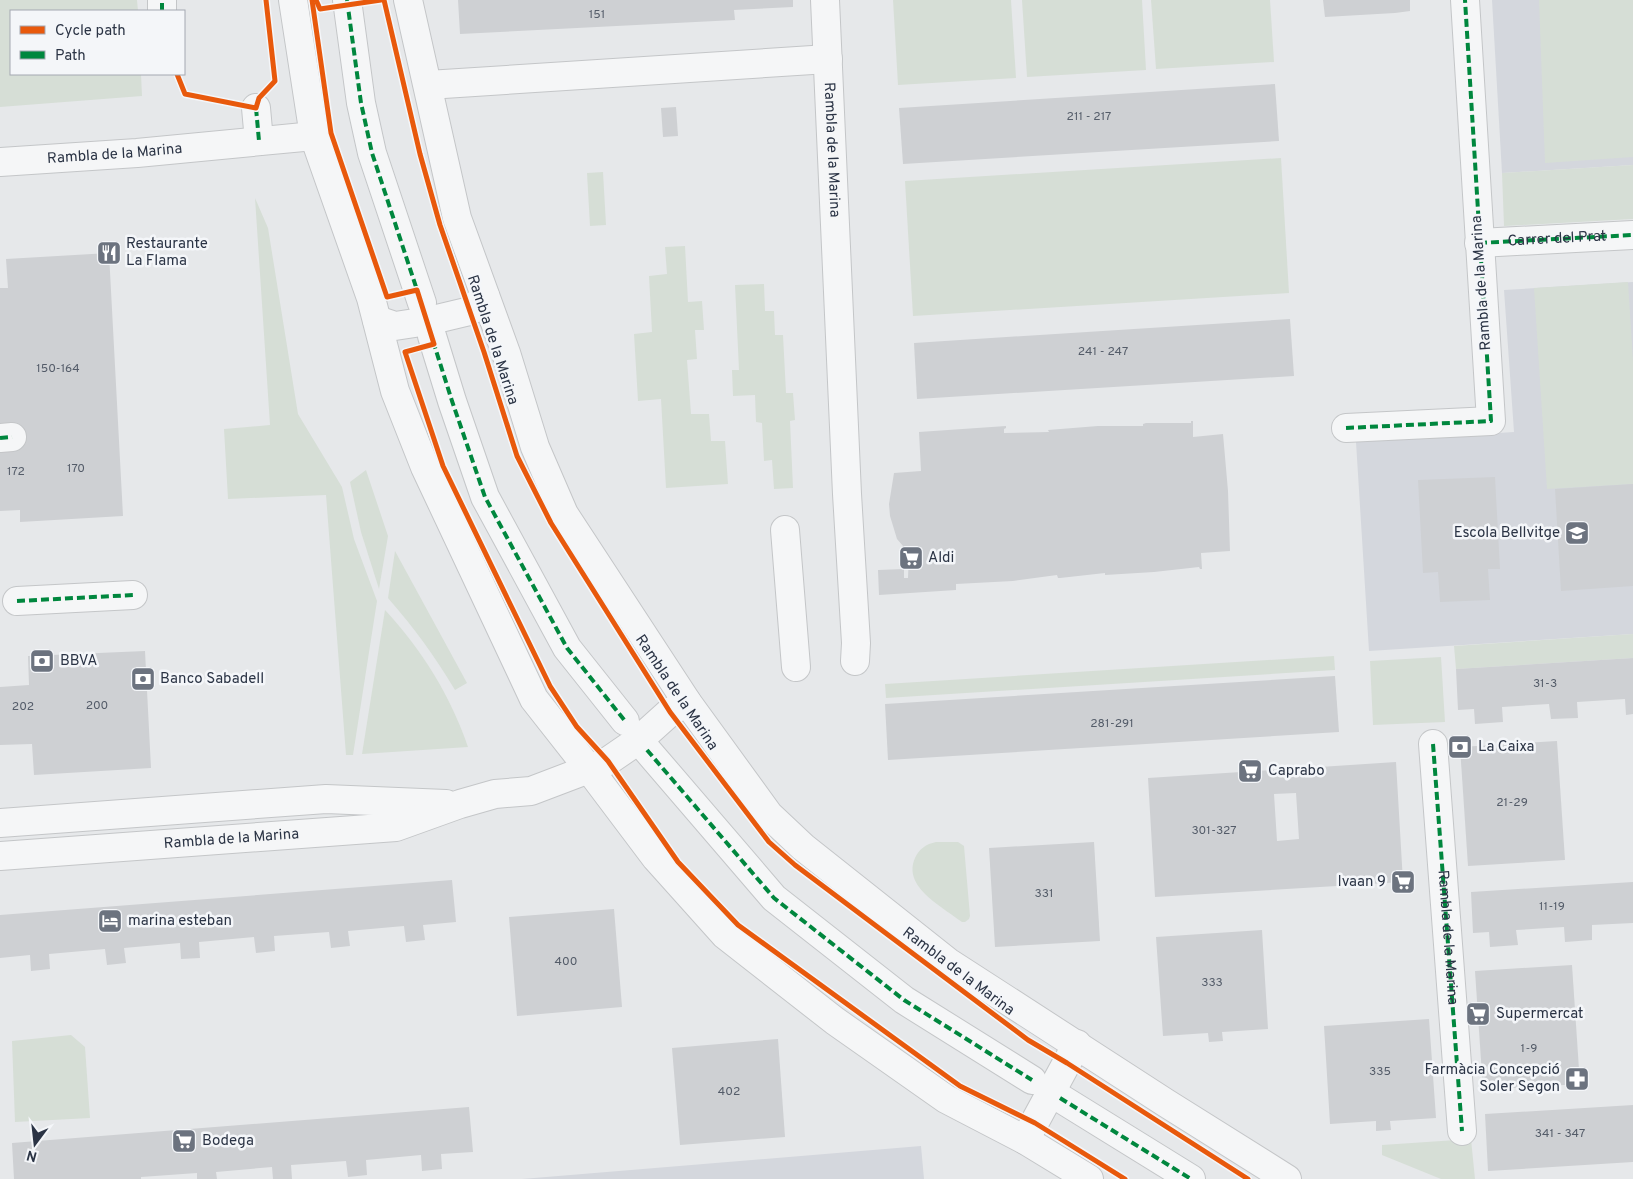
<svg xmlns="http://www.w3.org/2000/svg" width="1633" height="1179" font-family="Overpass,sans-serif">
  <style>
    .built { fill: #d4d7dd }
    .green { fill: #d6ded6 }
    .building { fill: #ced0d3; fill-rule: evenodd }
    .lines { fill: none; stroke-linecap: round; stroke-linejoin: round }
    .minor-casing { stroke: #c4c6c8; stroke-width: 30 }
    .minor { stroke: #f5f6f7; stroke-width: 28 }
    .quiet { stroke: #00873e; stroke-width: 4; stroke-dasharray: 8 4; stroke-linecap: butt }
    .cycleway-casing { stroke: #f4f6f9; stroke-width: 8 }
    .cycleway { stroke: #e8590c; stroke-width: 5 }
    .labels { text-anchor: middle; dominant-baseline: central; stroke-width: 5; stroke-linejoin: round; paint-order: stroke }
    .number-label { font-size: 12px; fill: #545c69 }
    .street-label { font-size: 15px; fill: #2b3445; stroke: #f4f6f9 }
    .poi-label { font-size: 15px; fill: #2b3445; stroke: #f4f6f9; text-anchor: start }
  </style>
  <rect width="100%" height="100%" fill="#e6e8ea"/>
  <g class="built">
    <path d="M1492,0H1633V165L1502,173Z"/>
    <path d="M1633,282V634L1369,651L1356,442L1514,432L1504,290Z"/>
    <path d="M921,1146L924,1179H522Z"/>
  </g>
  <g class="green">
    <path d="M0,0H137L138,11H11V74H141L142,96L0,107Z"/>
    <path d="M893,0H1011L1016,78L898,85Z"/>
    <path d="M1022,0H1142L1146,70L1027,77Z"/>
    <path d="M1151,0H1270L1274,62L1156,69Z"/>
    <path d="M1539,0H1633V157L1545,163Z"/>
    <path d="M1281,158L1289,293L913,316L905,181Z"/>
    <path d="M1633,165V219L1504,226L1502,173Z"/>
    <path d="M603,172L606,225L590,226L587,173Z"/>
    <path d="M255,198L268,228L298,414L342,487L354,539L377,601L353,755H346L326,495L228,499L224,429L270,425Z"/>
    <path d="M685,246L688,302L702,301L704,330H695L697,359L687,360L691,414H709L711,441H725L728,484L666,488L661,399L638,401L634,334L652,332L649,276L667,274L665,247Z"/>
    <path d="M1628,282L1633,361V484L1547,489L1534,288Z"/>
    <path d="M764,284L765,311H774L775,335H783L786,393H793L795,420L790,421L793,488L774,489L772,460L764,461L762,423L756,422L755,395L733,396L732,370H739L735,285Z"/>
    <path d="M366,470L388,536L379,589L361,532L350,482Z"/>
    <path d="M395,551L467,683L455,690C434,655 415,629 388,598Z"/>
    <path d="M385,610C422,650 450,695 468,747L362,754Z"/>
    <path d="M1633,634V658L1456,669L1454,646Z"/>
    <path d="M1334,656L1335,670L886,698L885,684Z"/>
    <path d="M1441,657L1445,722L1373,725L1370,661Z"/>
    <path d="M936,842H958L964,846L970,916L969,919L965,922H962C943,907 902,887 915,858C919,849 926,844 936,842Z"/>
    <path d="M71,1035L85,1047L90,1118L15,1122L12,1041Z"/>
    <path d="M1471,1139L1475,1179H1441L1382,1155V1145Z"/>
  </g>
  <g class="building">
    <path d="M458,0H793V7L734,10L735,20L460,34Z"/>
    <path d="M1323,0H1410V11L1395,13L1325,17Z"/>
    <path d="M1275,84L1279,141L903,164L899,108Z"/>
    <path d="M676,107L678,136L663,137L661,108Z"/>
    <path d="M109,253L123,516L20,522V510L0,511V452L17,451L15,423L0,424V288H8L6,259Z"/>
    <path d="M1290,319L1294,376L917,399L914,343Z"/>
    <path d="M1191,421H1193V437L1223,434L1228,491L1230,551L1201,553L1202,569H1200L1199,567L1154,572L1105,575V573L1060,578H1058L1057,575L1013,581L956,584V590L879,595L878,570L904,569V578H908L909,553L897,539L890,516L889,504L894,473L921,471L919,432L1006,426V428L1004,429V433L1049,432L1048,430L1098,426H1143V424L1146,423H1191Z"/>
    <path d="M1495,477L1500,569H1488L1490,600L1440,602L1438,572L1423,573L1418,480Z"/>
    <path d="M1633,484V586L1561,591L1555,489Z"/>
    <path d="M145,651L151,768L34,775L32,744L0,745V687L29,685L28,656Z"/>
    <path d="M1633,658V714L1626,715L1625,699L1577,702L1578,718L1551,719L1549,704L1502,707L1503,722L1475,724L1474,709L1458,710L1456,669Z"/>
    <path d="M1335,676L1339,732L888,760L885,704Z"/>
    <path d="M1557,741L1565,860L1468,866L1460,747Z"/>
    <path d="M1396,762L1403,882L1155,897L1148,778ZM1296,793L1299,839L1277,841L1274,794Z"/>
    <path d="M1094,842L1100,941L995,947L989,848Z"/>
    <path d="M452,880L456,922L423,925L425,940L406,942L404,926L348,931L350,946L331,948L329,932L274,936L275,951L256,953L254,937L199,942L200,958L181,959L180,943L124,948L126,963L107,965L105,949L49,954L50,969L31,971L30,955L0,958V915Z"/>
    <path d="M1633,882V923L1592,925V940L1565,942L1564,927L1516,930L1518,945L1490,947L1489,932L1473,933L1471,892Z"/>
    <path d="M614,909L622,1007L517,1016L509,917Z"/>
    <path d="M1262,930L1268,1029L1222,1032L1223,1041L1209,1042L1208,1033L1163,1036L1156,937Z"/>
    <path d="M1572,965L1580,1084L1483,1090L1475,971Z"/>
    <path d="M1429,1019L1436,1118L1390,1121L1391,1130L1376,1131V1121L1330,1124L1324,1026Z"/>
    <path d="M778,1039L785,1137L680,1145L672,1048Z"/>
    <path d="M1633,1105V1162L1488,1171L1485,1114Z"/>
    <path d="M469,1107L473,1152L441,1154L442,1169L422,1171L421,1155L366,1160L367,1175L348,1177L346,1161L291,1165L292,1179H273L272,1167L216,1172L217,1179H197V1173L141,1177V1179H14L12,1143Z"/>
  </g>
  <g class="lines">
    <defs>
      <g id="minor">
        <path d="M293,0L314,136L371,298L395,391L425,467L534,699L589,769L656,858L725,935L835,1021L946,1099L1025,1140L1089,1179"/>
        <path d="M347,0L361,103L372,153L422,303"/>
        <path d="M408,0L457,218L506,353L535,447L564,514L687,702L769,815L803,847L948,962L1166,1103L1287,1179"/>
        <path id="s1" d="M825,0L847,494L856,643L855,661"/>
        <path d="M162,11V0"/>
        <path d="M428,85L828,59"/>
        <path d="M256,108L259,141"/>
        <path id="s2" d="M0,162L137,153L314,136"/>
        <path d="M1479,243L1633,235"/>
        <path d="M377,320L395,326L428,321L470,311L485,296"/>
        <path d="M432,336L452,401L485,497L567,648L625,721"/>
        <path d="M1346,428L1491,421L1465,0"/>
        <path d="M0,438L12,437"/>
        <path d="M785,530L796,667"/>
        <path d="M17,601L133,595"/>
        <path d="M1433,744L1462,1131"/>
        <path d="M647,750L774,898L904,1000L1032,1080"/>
        <path d="M0,823L326,799L446,804"/>
        <path id="s3" d="M0,856L396,827L460,804L495,794L531,791L589,769L608,761L640,739L670,712L687,702"/>
        <path d="M1060,1098L1191,1179"/>
        <path d="M1025,1140L1077,1044"/>
      </g>
    </defs>
    <use href="#minor" class="minor-casing"/>
    <use href="#minor" class="minor"/>
    <g class="quiet">
      <path d="M347,0L361,103L372,153L418,293"/>
      <path d="M162,11V0"/>
      <path d="M256,108L259,141"/>
      <path id="s4" d="M1479,243L1633,235"/>
      <path d="M433,341L452,401L485,497L567,648L625,721"/>
      <path d="M1346,428L1491,421L1465,0"/>
      <path d="M0,438L12,437"/>
      <path d="M17,601L133,595"/>
      <path id="s5" d="M1433,744L1462,1131"/>
      <path d="M647,750L774,898L904,1000L1032,1080"/>
      <path d="M1060,1098L1191,1179"/>
    </g>
    <defs>
      <g id="cycleway">
        <path d="M312,0L331,133L387,297L417,290L434,344L405,352L443,466L550,686L577,727L608,761L678,862L738,925L960,1086L1035,1123L1125,1179"/>
        <path d="M316,0L320,9L381,0"/>
        <path d="M384,0L420,154L440,225L484,352L517,456L551,523L670,712L769,842L795,865L1028,1040L1067,1063L1248,1179"/>
        <path d="M177,74L185,94L256,108L259,98L275,81L266,0"/>
      </g>
    </defs>
    <use href="#cycleway" class="cycleway-casing"/>
    <use href="#cycleway" class="cycleway"/>
  </g>
  <defs>
    <symbol id="restaurant-square" viewBox="-11 -11 22 22"><rect x="-9" y="-9" width="18" height="18" rx="4" fill="#6c737f" stroke="#f4f6f9"/><path d="M-5-6h1v4h1v-4h1v4h1v-4h1v5L-1.5 .5V6h-2V.5L-5-1ZM5-6V6H3V1.5H1.5Q1.5-4 5-6Z" fill="#fff"/></symbol>
    <symbol id="school-square" viewBox="-11 -11 22 22"><rect x="-9" y="-9" width="18" height="18" rx="4" fill="#6c737f" stroke="#f4f6f9"/><path d="M0-5L7-2L0 1L-7-2ZM-4 1L0 2.5L4 1V4Q0 6-4 4Z" fill="#fff"/></symbol>
    <symbol id="supermarket-square" viewBox="-11 -11 22 22"><rect x="-9" y="-9" width="18" height="18" rx="4" fill="#6c737f" stroke="#f4f6f9"/><path d="M-6-5.5h2.5l.6 2H6L4.5 2H-2.5L-4.4-4H-6ZM-1.5 3.2a1.3 1.3 0 1 0 .1 0ZM3 3.2a1.3 1.3 0 1 0 .1 0Z" fill="#fff"/></symbol>
    <symbol id="bank-square" viewBox="-11 -11 22 22"><rect x="-9" y="-9" width="18" height="18" rx="4" fill="#6c737f" stroke="#f4f6f9"/><path d="M-6-4H6V4H-6ZM0-2.3a2.3 2.3 0 1 0 0 4.6a2.3 2.3 0 1 0 0-4.6Z" fill="#fff"/></symbol>
    <symbol id="hotel-square" viewBox="-11 -11 22 22"><rect x="-9" y="-9" width="18" height="18" rx="4" fill="#6c737f" stroke="#f4f6f9"/><path d="M-6-4.5h1.5V1H6V5H4.5V3h-9V5H-6ZM-4 0a1.8 1.8 0 1 1 3.6 0ZM.5 0V-2.5h3Q6-2.5 6 0Z" fill="#fff"/></symbol>
    <symbol id="pharmacy-square" viewBox="-11 -11 22 22"><rect x="-9" y="-9" width="18" height="18" rx="4" fill="#6c737f" stroke="#f4f6f9"/><path d="M-2-6h4v4h4v4h-4v4h-4v-4h-4v-4h4Z" fill="#fff"/></symbol>
  </defs>
  <g fill-rule="evenodd">
    <use href="#restaurant-square" x="95" y="239" width="28" height="28"/>
    <use href="#school-square" x="1563" y="519" width="28" height="28"/>
    <use href="#supermarket-square" x="897" y="544" width="28" height="28"/>
    <use href="#bank-square" x="28" y="647" width="28" height="28"/>
    <use href="#bank-square" x="129" y="665" width="28" height="28"/>
    <use href="#bank-square" x="1446" y="733" width="28" height="28"/>
    <use href="#supermarket-square" x="1236" y="757" width="28" height="28"/>
    <use href="#supermarket-square" x="1389" y="868" width="28" height="28"/>
    <use href="#hotel-square" x="96" y="907" width="28" height="28"/>
    <use href="#supermarket-square" x="1464" y="1000" width="28" height="28"/>
    <use href="#pharmacy-square" x="1563" y="1065" width="28" height="28"/>
    <use href="#supermarket-square" x="170" y="1127" width="28" height="28"/>
  </g>
  <g class="labels">
    <g class="number-label">
      <text x="597" y="15">151</text>
      <text x="1089" y="117">211 - 217</text>
      <text x="1103" y="352">241 - 247</text>
      <text x="58" y="369">150-164</text>
      <text x="76" y="469">170</text>
      <text x="16" y="472">172</text>
      <text x="1545" y="684">31-3</text>
      <text x="97" y="706">200</text>
      <text x="23" y="707">202</text>
      <text x="1112" y="724">281-291</text>
      <text x="1512" y="803">21-29</text>
      <text x="1214" y="831">301-327</text>
      <text x="1044" y="894">331</text>
      <text x="1552" y="907">11-19</text>
      <text x="566" y="962">400</text>
      <text x="1212" y="983">333</text>
      <text x="1529" y="1049">1-9</text>
      <text x="1380" y="1072">335</text>
      <text x="729" y="1092">402</text>
      <text x="1560" y="1134">341 - 347</text>
    </g>
    <g class="street-label">
      <text stroke="none"><textPath href="#s1" startOffset="150">Rambla de la Marina</textPath></text>
      <text stroke="none"><textPath href="#s2" startOffset="115">Rambla de la Marina</textPath></text>
      <text stroke="none"><textPath href="#s4" startOffset="78">Carrer del Prat</textPath></text>
      <text transform="translate(1482 283) rotate(-94)">Rambla de la Marina</text>
      <text transform="translate(492 340) rotate(72)">Rambla de la Marina</text>
      <text transform="translate(676 693) rotate(56)">Rambla de la Marina</text>
      <text stroke="none"><textPath href="#s3" startOffset="232">Rambla de la Marina</textPath></text>
      <text stroke="none"><textPath href="#s5" startOffset="194">Rambla de la Marina</textPath></text>
      <text transform="translate(958 972) rotate(37)">Rambla de la Marina</text>
    </g>
    <g class="poi-label">
      <text x="126" y="244">Restaurante<tspan x="126" dy="17">La Flama</tspan></text>
      <text x="1560" y="533" text-anchor="end">Escola Bellvitge</text>
      <text x="928" y="558">Aldi</text>
      <text x="60" y="661">BBVA</text>
      <text x="160" y="679">Banco Sabadell</text>
      <text x="1478" y="747">La Caixa</text>
      <text x="1268" y="771">Caprabo</text>
      <text x="1386" y="882" text-anchor="end">Ivaan 9</text>
      <text x="128" y="921">marina esteban</text>
      <text x="1496" y="1014">Supermercat</text>
      <text x="1560" y="1070" text-anchor="end">Farmàcia Concepció<tspan x="1560" dy="17">Soler Segon</tspan></text>
      <text x="202" y="1141">Bodega</text>
    </g>
  </g>
  <rect x="10" y="10" width="175" height="65" fill="#f4f6f9" stroke="#a4a8b1"/>
  <rect x="20" y="26" width="25" height="8" fill="#e8590c" stroke="#a4a8b1"/>
  <text x="55" y="35" font-size="15" fill="#2b3445">Cycle path</text>
  <rect x="20" y="51" width="25" height="8" fill="#00873e" stroke="#a4a8b1"/>
  <text x="55" y="60" font-size="15" fill="#2b3445">Path</text>
  <g transform="translate(35 1144) rotate(195)" stroke="#f4f6f9" stroke-width="4" paint-order="stroke">
  <path d="M0-4L9 19L0 12L-9 19Z" fill="#2b3445"/>
  <text y="-8" font-size="14" font-weight="bold" text-anchor="middle" fill="#2b3445">N</text>
  </g>
</svg>
